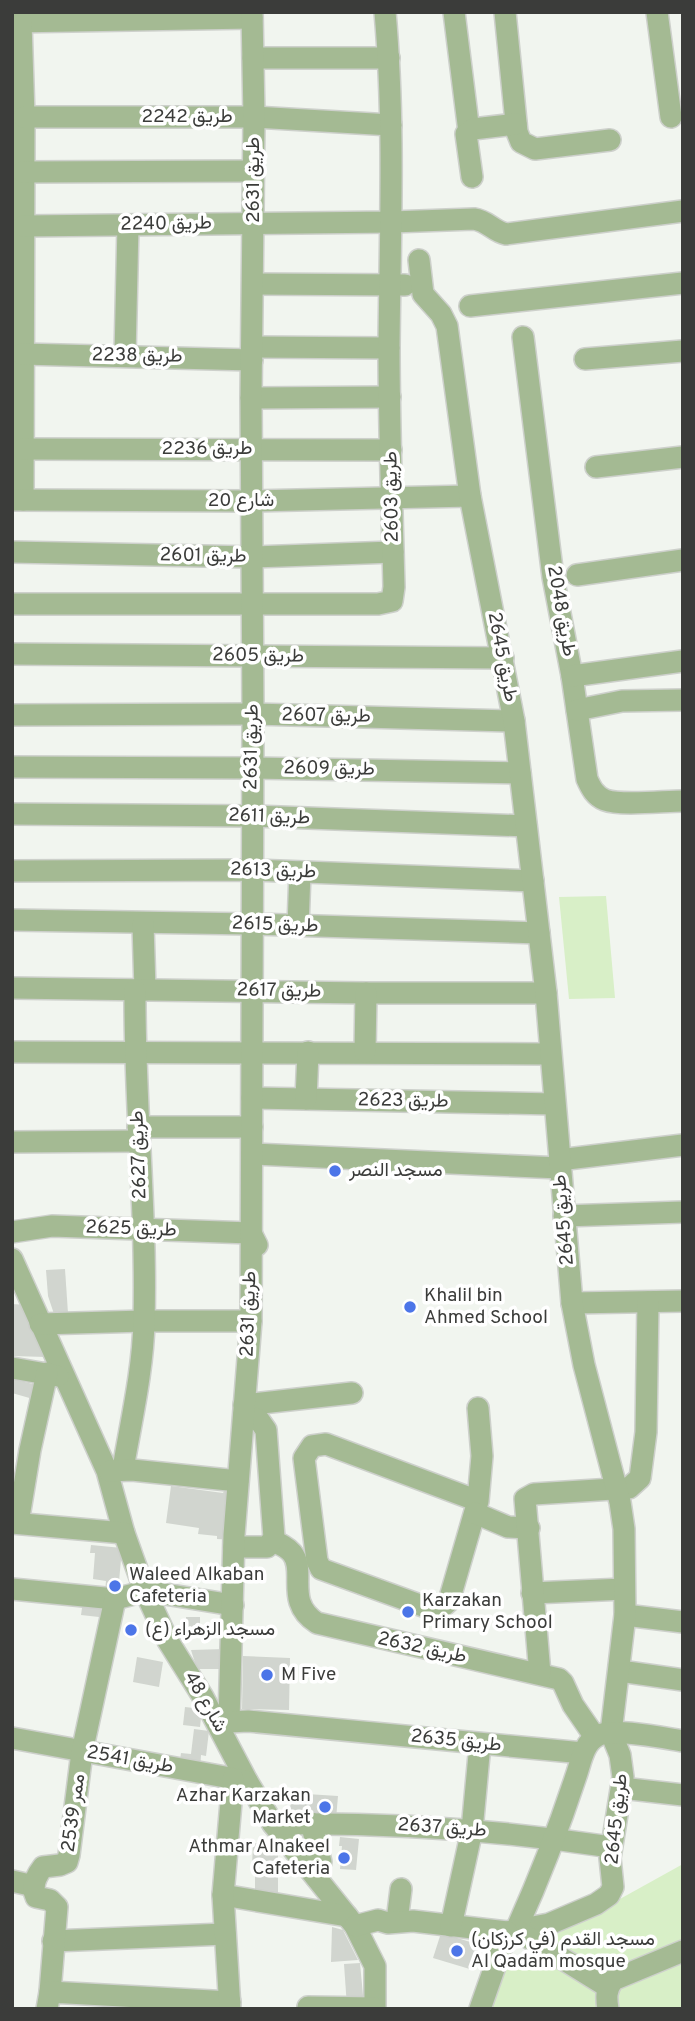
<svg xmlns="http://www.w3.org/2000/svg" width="695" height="2021" font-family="Overpass,Vazirmatn,sans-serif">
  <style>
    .green { fill: #d8efc7 }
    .building { fill: #d1d5cf }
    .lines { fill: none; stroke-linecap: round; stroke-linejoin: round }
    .minor-casing { stroke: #cdd0cb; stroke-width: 24 }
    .minor { stroke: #a4ba93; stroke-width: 21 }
    .poi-dot { fill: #4c75e8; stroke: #fff; stroke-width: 2.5 }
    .labels { text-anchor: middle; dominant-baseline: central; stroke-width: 7; stroke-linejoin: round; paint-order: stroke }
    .street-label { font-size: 19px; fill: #3b3c3a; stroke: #fff }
    .poi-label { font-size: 19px; fill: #3b3c3a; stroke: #fff; text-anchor: start }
  </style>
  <rect width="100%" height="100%" fill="#f1f5ef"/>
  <g class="green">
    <path d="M606,896L615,998L569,999L559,897Z"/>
    <path d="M683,1864V2009H487L494,1974L546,1940Z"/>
  </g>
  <g class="building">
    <path d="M65,1269L68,1313L54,1314L48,1296L46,1270Z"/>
    <path d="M12,1304L27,1305L46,1357L12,1356Z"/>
    <path d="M12,1379L37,1385L33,1399L12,1393Z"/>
    <path d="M171,1486L223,1493L224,1491L233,1493V1540L217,1539V1536L198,1534L199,1528L166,1523Z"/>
    <path d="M91,1545L122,1548L118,1593L105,1592L106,1581L93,1579L95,1553H90Z"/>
    <path d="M83,1601L109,1604L108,1618L81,1615Z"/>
    <path d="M186,1617H200V1626L210,1627V1638H186Z"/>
    <path d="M225,1649L226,1669H197L191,1650Z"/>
    <path d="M243,1656L290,1658L289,1710L242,1709Z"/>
    <path d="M137,1657L163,1662L159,1687L133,1682Z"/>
    <path d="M185,1707L202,1709L200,1727L183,1725Z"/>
    <path d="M194,1729L209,1731L206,1756L201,1755L200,1770L179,1767L181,1753L191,1754Z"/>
    <path d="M291,1793L338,1796L336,1819L290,1815Z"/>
    <path d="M340,1837L359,1839L356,1870L340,1869L342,1846H339Z"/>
    <path d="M253,1843H264L263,1851L278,1852V1893L255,1892V1876H263V1866H252Z"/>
    <path d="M332,1927L343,1930L358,1960L331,1962Z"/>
    <path d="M441,1933L480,1945L473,1970L433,1958Z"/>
    <path d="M360,1963L364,2006L347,2007L344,1964Z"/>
  </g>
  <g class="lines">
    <defs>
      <g id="minor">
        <path d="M454,12L469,132"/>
        <path d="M505,12L517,132L521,142L535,149L610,140"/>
        <path d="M657,12L671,117"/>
        <path d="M12,22L252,18"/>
        <path d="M21,22L24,117L23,500"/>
        <path d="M253,58H389"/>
        <path d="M24,117H254L391,125"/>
        <path d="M23,172L254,171"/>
        <path d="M472,177L466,134L473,129L516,124"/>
        <path d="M23,226L392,222L474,219C488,221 493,231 506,234L683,211"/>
        <path d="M253,284L405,285"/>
        <path d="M470,306L683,283"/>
        <path d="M523,337L553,577L572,676L587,779C591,788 595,796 605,800C621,806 664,801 683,801"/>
        <path d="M252,347L389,348"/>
        <path d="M22,354L252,360"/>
        <path d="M125,356L128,225"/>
        <path d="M585,359L683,351"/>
        <path d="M251,398L390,397"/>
        <path d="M23,449L391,450"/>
        <path d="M596,467L683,457"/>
        <path d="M12,500L251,501L470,496"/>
        <path d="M12,552L251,557L393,552"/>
        <path d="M577,575L683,560"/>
        <path d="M12,604H378L392,601L394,587C392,507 389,427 389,347C390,235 395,124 385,12"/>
        <path d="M12,654L503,658"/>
        <path d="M572,676L683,661"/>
        <path d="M577,710L622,701L683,700"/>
        <path d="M12,715L253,714L514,721"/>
        <path d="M12,767L252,768L520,773"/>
        <path d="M12,814L252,816L526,826"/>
        <path d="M12,871L252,870L533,881"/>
        <path d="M12,920L251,924L539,933"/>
        <path d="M143,924L145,990"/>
        <path d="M298,926L300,872"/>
        <path d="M12,988L366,993H546"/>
        <path d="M12,1052L550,1054"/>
        <path d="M365,1052L366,993"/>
        <path d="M252,1098L554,1104"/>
        <path d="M306,1099L308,1052"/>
        <path d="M138,1127H252"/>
        <path d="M12,1142L138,1141"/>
        <path d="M252,1154L560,1168"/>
        <path d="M559,1160L683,1145"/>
        <path d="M564,1216L683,1212"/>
        <path d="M12,1232L52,1226L251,1233L257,1245"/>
        <path d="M12,1259L107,1471L124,1533L144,1589L168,1641L203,1697L247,1781L273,1824L355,1926L375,1966V2009"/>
        <path d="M572,1303L683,1301"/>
        <path d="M40,1324L144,1321H251"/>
        <path d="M12,1368L58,1376"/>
        <path d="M244,1405L352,1393"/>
        <path d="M478,1408L482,1456L478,1501L449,1601L440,1609H431L321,1569L317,1561L304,1458L312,1446L326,1444L478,1501"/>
        <path d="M123,1469C131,1421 143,1371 144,1321C147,1211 134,1100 135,990"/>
        <path d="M109,1471L132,1470L238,1481"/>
        <path d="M475,1513L508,1527L529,1528"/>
        <path d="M12,1523L124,1533"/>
        <path d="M18,1523L30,1450L47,1373"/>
        <path d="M273,1541C280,1544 287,1547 292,1553C307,1571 284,1602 317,1623L559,1679L563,1683L573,1705L595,1737"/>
        <path d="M234,1547H267L274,1538L266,1430L259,1420L244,1414"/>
        <path d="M12,1589L115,1599L146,1591L233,1605"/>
        <path d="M532,1593L624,1589"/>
        <path d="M625,1615L683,1622"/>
        <path d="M620,1671L683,1680"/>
        <path d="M540,1674L525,1499L534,1494L629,1488L640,1478L646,1432L648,1302"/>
        <path d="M229,1722L234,1535L251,1321L253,714L251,398L254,117L252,12"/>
        <path d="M219,1725L229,1722L248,1721L583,1753"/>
        <path d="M12,1738L247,1781"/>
        <path d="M622,1788L683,1795"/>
        <path d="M311,1823L321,1862L316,1877"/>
        <path d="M273,1824C387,1822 499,1830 611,1847"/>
        <path d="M12,1881L34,1886"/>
        <path d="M401,1889L398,1913L402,1921"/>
        <path d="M223,1895L347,1916"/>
        <path d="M355,1926L378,1920L388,1923L413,1921L507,1932L549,1924L596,1904L609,1895L613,1887L610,1858L623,1777L620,1755L611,1733L625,1615L624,1529L620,1502L584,1365L572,1303L546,993L514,721L470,496L447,326L441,314L423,294L419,260"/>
        <path d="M451,1926L472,1830L480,1744"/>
        <path d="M516,1930C540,1877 559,1828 577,1773C581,1761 584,1743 597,1736C612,1727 664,1738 683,1741"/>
        <path d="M516,1930L608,1987"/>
        <path d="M53,1941L225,1934"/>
        <path d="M50,1992L57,1907L50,1900L36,1897C31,1887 36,1876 43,1867L60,1865L67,1862L69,1855L82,1752L115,1599"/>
        <path d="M308,2007L375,2008"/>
        <path d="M47,2009L50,1992L230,2002"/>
        <path d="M230,2009L223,1895L233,1779"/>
        <path d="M480,2009L507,1932"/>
        <path d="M608,2009C606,1997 606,1990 613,1980L683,1951"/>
      </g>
    </defs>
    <use href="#minor" class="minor-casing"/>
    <use href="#minor" class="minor"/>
  </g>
  <g class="poi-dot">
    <circle cx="335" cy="1171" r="7"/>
    <circle cx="410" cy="1307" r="7"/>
    <circle cx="115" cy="1586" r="7"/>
    <circle cx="408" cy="1612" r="7"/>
    <circle cx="131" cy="1630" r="7"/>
    <circle cx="267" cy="1675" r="7"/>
    <circle cx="325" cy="1807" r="7"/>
    <circle cx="344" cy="1858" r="7"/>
    <circle cx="457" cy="1951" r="7"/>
  </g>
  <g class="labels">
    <g class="street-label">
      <text x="187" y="117">طريق 2242</text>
      <text transform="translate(254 180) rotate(-90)">طريق 2631</text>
      <text transform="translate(166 224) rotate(-1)">طريق 2240</text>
      <text transform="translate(137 356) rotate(1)">طريق 2238</text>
      <text x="207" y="449">طريق 2236</text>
      <text transform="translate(392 497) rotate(-91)">طريق 2603</text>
      <text x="241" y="501">شارع 20</text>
      <text transform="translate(203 556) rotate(1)">طريق 2601</text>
      <text transform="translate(561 611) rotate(80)">طريق 2048</text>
      <text transform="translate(258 656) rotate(1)">طريق 2605</text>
      <text transform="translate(502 657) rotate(79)">طريق 2645</text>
      <text transform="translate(326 716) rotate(1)">طريق 2607</text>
      <text transform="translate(252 747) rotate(-89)">طريق 2631</text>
      <text transform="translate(329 769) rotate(1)">طريق 2609</text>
      <text transform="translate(269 817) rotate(2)">طريق 2611</text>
      <text transform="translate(273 871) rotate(2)">طريق 2613</text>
      <text transform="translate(275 925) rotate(2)">طريق 2615</text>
      <text transform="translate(279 991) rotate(1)">طريق 2617</text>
      <text transform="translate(403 1101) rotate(1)">طريق 2623</text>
      <text transform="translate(139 1155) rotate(-92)">طريق 2627</text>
      <text transform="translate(564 1220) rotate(-95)">طريق 2645</text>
      <text transform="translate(131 1229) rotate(2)">طريق 2625</text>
      <text transform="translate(249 1314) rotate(-88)">طريق 2631</text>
      <text transform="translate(422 1648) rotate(12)">طريق 2632</text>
      <text transform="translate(205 1702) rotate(60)">شارع 48</text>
      <text transform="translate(456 1741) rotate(6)">طريق 2635</text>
      <text transform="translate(130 1760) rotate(10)">طريق 2541</text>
      <text transform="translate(74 1813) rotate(-82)">ممر 2539</text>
      <text transform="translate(617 1819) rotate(-84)">طريق 2645</text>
      <text transform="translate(442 1828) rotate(4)">طريق 2637</text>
    </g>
    <g class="poi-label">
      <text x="349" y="1171">مسجد النصر</text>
      <text x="424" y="1296">Khalil bin<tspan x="424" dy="22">Ahmed School</tspan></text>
      <text x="129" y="1575">Waleed Alkaban<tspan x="129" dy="22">Cafeteria</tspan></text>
      <text x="422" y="1601">Karzakan<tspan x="422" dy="22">Primary School</tspan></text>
      <text x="145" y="1630">مسجد الزهراء (ع)</text>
      <text x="281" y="1675">M Five</text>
      <text x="311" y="1796" text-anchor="end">Azhar Karzakan<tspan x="311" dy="22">Market</tspan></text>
      <text x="330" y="1847" text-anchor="end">Athmar Alnakeel<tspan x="330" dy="22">Cafeteria</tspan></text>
      <text x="471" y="1940">مسجد القدم (في كرزكان)<tspan x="471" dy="22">Al Qadam mosque</tspan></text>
    </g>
  </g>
  <rect width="695" height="2021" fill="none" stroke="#3b3c3a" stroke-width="28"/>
</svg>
